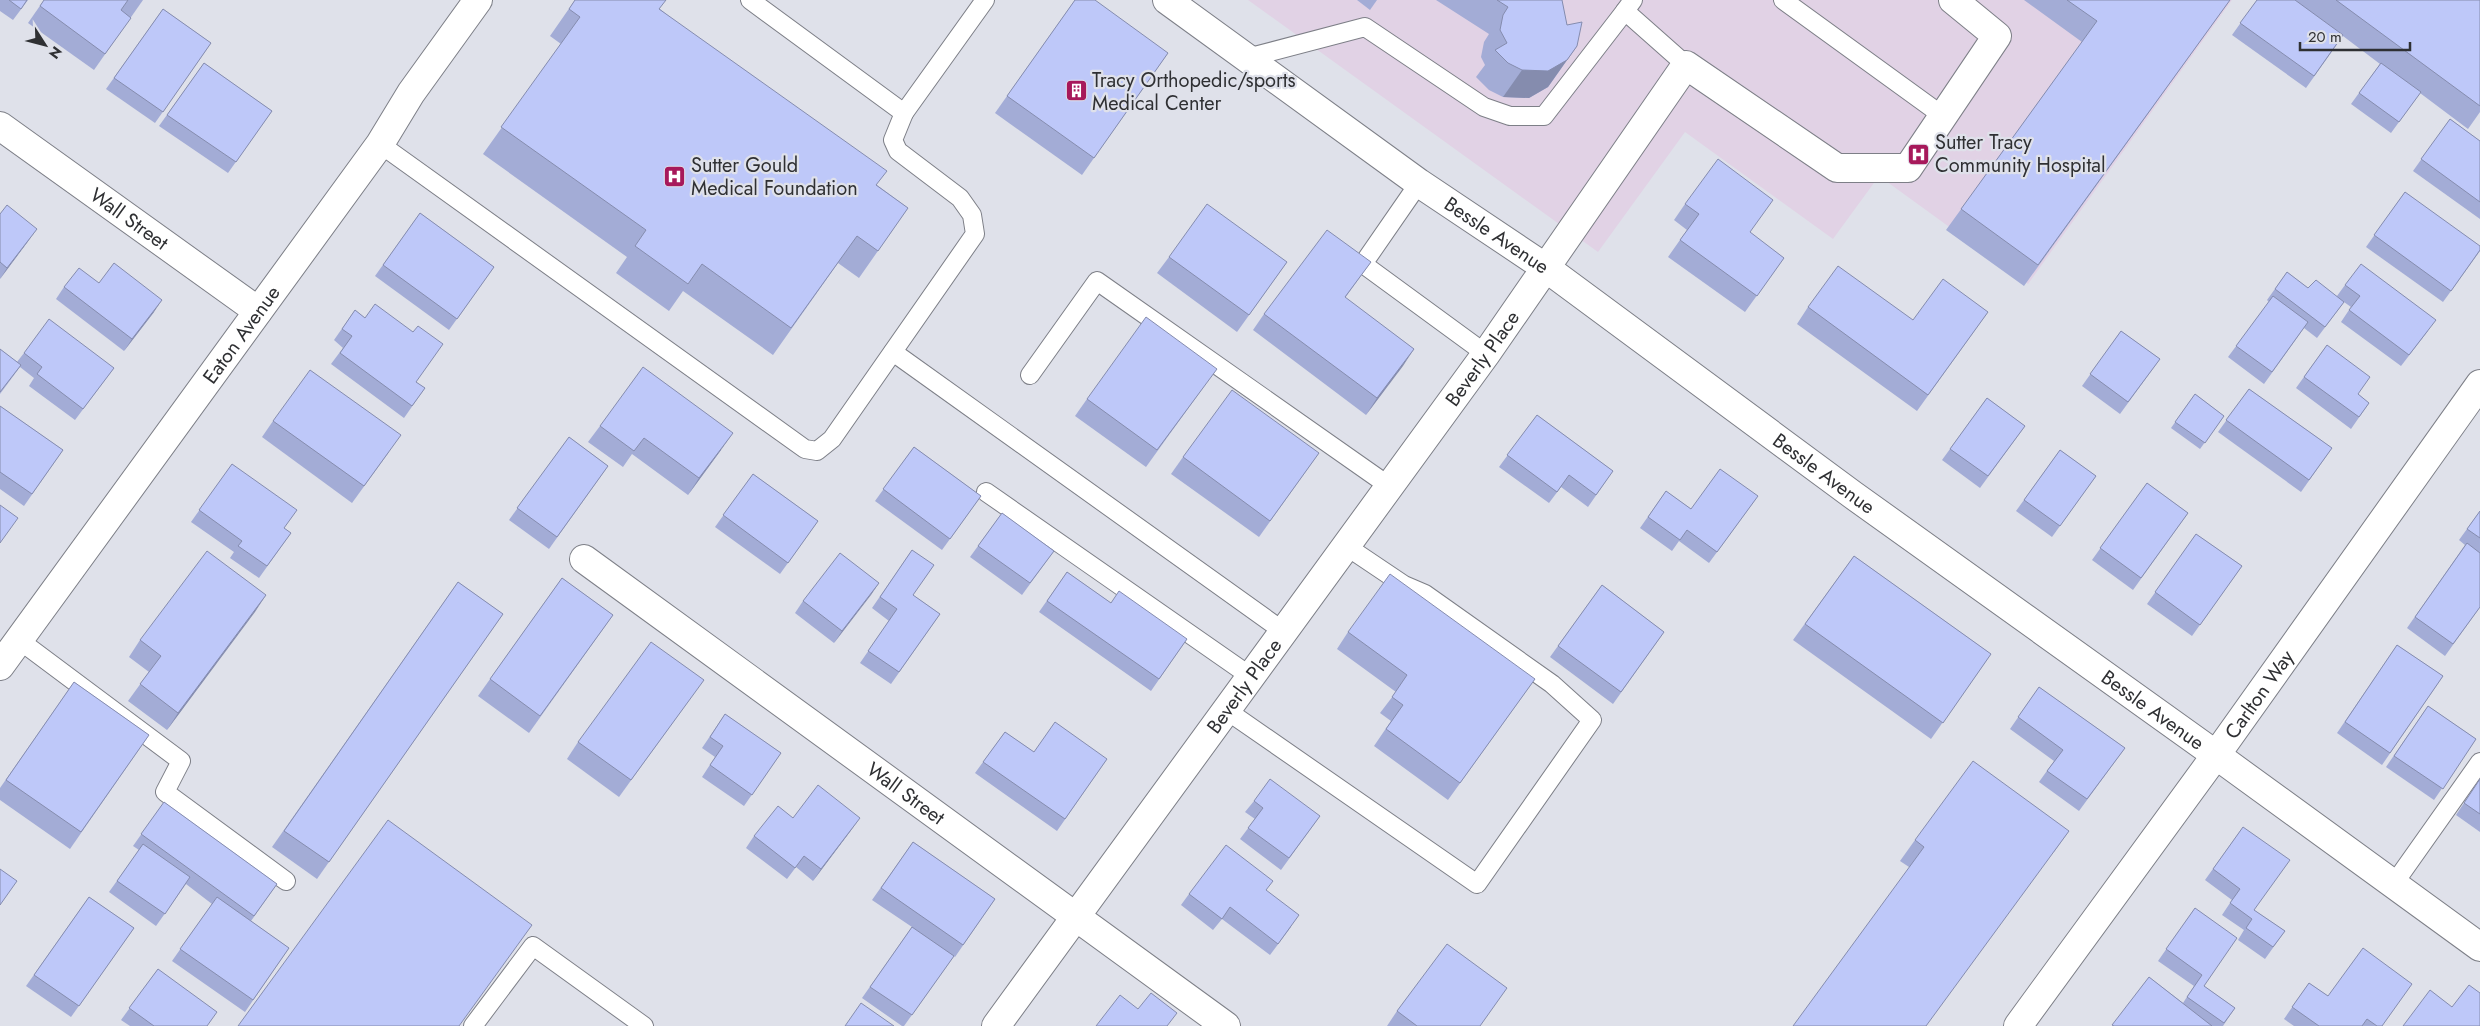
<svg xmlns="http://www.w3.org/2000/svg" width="2480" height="1026" font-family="Jost,sans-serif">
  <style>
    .medical { fill: #e1d2e5 }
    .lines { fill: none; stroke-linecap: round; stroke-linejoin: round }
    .lane-casing { stroke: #7d7f87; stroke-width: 20 }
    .street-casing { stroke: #7d7f87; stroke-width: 30 }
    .secondary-casing { stroke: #7d7f87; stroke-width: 30 }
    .lane { stroke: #fff; stroke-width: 18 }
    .street { stroke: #fff; stroke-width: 28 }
    .secondary { stroke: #fff; stroke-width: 28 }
    .wall { fill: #a3acd6 }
    .shaded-wall { fill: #858cae }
    .building { fill: #bec8f9; stroke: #858cae }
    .labels { text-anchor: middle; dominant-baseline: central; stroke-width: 4.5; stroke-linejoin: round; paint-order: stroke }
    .poi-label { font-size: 20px; fill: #2f3033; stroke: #dfe1ea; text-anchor: start }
    .street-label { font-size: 20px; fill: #2f3033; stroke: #dfe1ea }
  </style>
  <rect width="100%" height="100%" fill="#dfe1ea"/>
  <path class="medical" d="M1248,0H2232L2028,284L1879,176L1833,239L1685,132L1598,252Z"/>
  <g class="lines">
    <defs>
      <g id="lane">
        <path d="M750,0L904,113L985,0"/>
        <path d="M1633,0L1625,11L1686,65"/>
        <path d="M1783,0L1943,116"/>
        <path d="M1247,58L1365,27L1484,107L1510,116H1544L1625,11"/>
        <path d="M380,144L805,449L817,451L832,439L975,234L972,215L960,198L898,151L893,140L904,113"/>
        <path d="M1419,183L1363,264L1486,354"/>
        <path d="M893,352L1283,631"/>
        <path d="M1030,375L1097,281L1389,486"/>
        <path d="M986,492L1250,676"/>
        <path d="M19,640L181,761L165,792L286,881"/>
        <path d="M1226,710L1477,884L1592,720L1552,684L1425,594L1404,585L1346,546"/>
        <path d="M2393,885L2480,762"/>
        <path d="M473,1026L533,946L644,1026"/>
      </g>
      <g id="street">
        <path id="s1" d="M1167,0L1419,183L1546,268L1853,495L2216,755L2480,947"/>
        <path id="s2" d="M0,126L258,311"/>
        <path id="s3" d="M584,559L1226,1026"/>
        <path id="s4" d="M996,1026L1486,354L1686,65L1837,168H1908L1997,36L1953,0"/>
        <path id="s5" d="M2018,1026L2216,755L2480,384"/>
      </g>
      <g id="secondary">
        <path id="s6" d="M0,666L380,144L411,93L478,0"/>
      </g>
    </defs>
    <use href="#lane" class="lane-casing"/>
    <use href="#street" class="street-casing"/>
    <use href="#secondary" class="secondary-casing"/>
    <use href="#lane" class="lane"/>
    <use href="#street" class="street"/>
    <use href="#secondary" class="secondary"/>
  </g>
  <g class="wall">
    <path d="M0,0H28L13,20L0,11Z"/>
    <path d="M44,0H143L94,70L28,23Z"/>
    <path d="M575,0L660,9L877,185L908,208L859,278L838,263L773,355L683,291L669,311L616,273L627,257L483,154L561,44L550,36Z"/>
    <path d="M1075,0L1168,53L1082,175L995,113Z"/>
    <path d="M1357,0H1377L1370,10Z"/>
    <path d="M1436,0H1562L1567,25L1577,46L1548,87L1529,98L1503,97L1489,90L1476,77L1485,65L1481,57L1484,42L1489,34Z"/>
    <path d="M2024,0H2230L2024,286L1946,230L2082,42Z"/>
    <path d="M2257,0H2480V112L2468,129L2420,93L2391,133L2351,104L2380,64L2343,36L2306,88L2232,35Z"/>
    <path d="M163,9L211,43L155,123L106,89Z"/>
    <path d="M204,63L272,111L228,173L159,126Z"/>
    <path d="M2450,119L2480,141V219L2413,171Z"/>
    <path d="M2405,192L2480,251L2443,302L2366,247Z"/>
    <path d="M1685,204L1750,233L1784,258L1745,312L1668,257L1687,230L1674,220Z"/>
    <path d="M420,213L494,267L449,330L375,276Z"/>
    <path d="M0,214L29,240L0,279Z"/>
    <path d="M1169,257L1287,262L1237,332L1157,273Z"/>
    <path d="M1371,262L1345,298L1414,349L1366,415L1253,330L1264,314Z"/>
    <path d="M2287,272L2308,288L2337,296L2345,285L2428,331L2401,366L2341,322L2351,307L2344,302L2317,338L2304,328L2264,384L2228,357L2269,302L2267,300Z"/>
    <path d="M99,283L154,312L124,351L56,299L64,287Z"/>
    <path d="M1808,307L1913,320L1988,312L1917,411L1797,324Z"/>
    <path d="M355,310L365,318L413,332L416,382L425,388L404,418L331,364L343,348L334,340Z"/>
    <path d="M2121,331L2160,359L2120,414L2082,386Z"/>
    <path d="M2327,345L2358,394L2369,403L2351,429L2296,388Z"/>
    <path d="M0,349L17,362L24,353L114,368L75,420L29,386L34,378L20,367L0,394Z"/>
    <path d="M1205,385L1146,467L1075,416L1087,399Z"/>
    <path d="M2249,389L2332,448L2301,492L2218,432Z"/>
    <path d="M2195,394L2224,416L2200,449L2171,428Z"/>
    <path d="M1987,398L2025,426L1980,488L1942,460Z"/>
    <path d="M0,406L63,450L24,506L0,489Z"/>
    <path d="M1537,415L1613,471L1588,507L1561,487L1549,503L1499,467Z"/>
    <path d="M273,421L389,452L352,503L262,437Z"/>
    <path d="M600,426L721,450L688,495L632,454L623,467L588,442Z"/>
    <path d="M569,437L608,466L549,549L509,520Z"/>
    <path d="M914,447L981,496L942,550L875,501Z"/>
    <path d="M2060,450L2096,476L2052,537L2016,511Z"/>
    <path d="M1319,453L1259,537L1171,474L1183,457Z"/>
    <path d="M232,464L284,528L291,533L259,578L230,558L234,552L191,522Z"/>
    <path d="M753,474L818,521L780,574L715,527Z"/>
    <path d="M2147,483L2188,513L2133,590L2092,560Z"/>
    <path d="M1666,491L1691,509L1758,496L1709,563L1679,541L1672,551L1640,528Z"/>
    <path d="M2480,511V607L2445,656L2407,628L2465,545L2459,540Z"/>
    <path d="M1002,513L1054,551L1022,595L970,557Z"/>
    <path d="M2196,534L2242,566L2192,636L2147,604Z"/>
    <path d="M912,550L913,595L940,614L891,684L860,663L889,621L872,608Z"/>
    <path d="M1854,556L1991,654L1931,739L1793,640Z"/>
    <path d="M1067,572L1111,603L1187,639L1151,691L1039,612Z"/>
    <path d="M562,578L613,615L529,733L478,696Z"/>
    <path d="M458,582L503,614L317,879L272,847Z"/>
    <path d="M879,583L834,643L795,613L803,601Z"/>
    <path d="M1602,585L1664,632L1613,704L1550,657Z"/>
    <path d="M266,595L167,730L128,701L149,672L129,657L140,640Z"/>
    <path d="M1348,632L1535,679L1448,800L1374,746L1391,721L1380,713L1396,692L1337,649Z"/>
    <path d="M2397,645L2443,676L2382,765L2337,733Z"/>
    <path d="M74,682L149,735L70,849L0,800V788Z"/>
    <path d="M2039,687L2125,748L2079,811L2039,782L2054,761L2010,729Z"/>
    <path d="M692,696L619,797L567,759L578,742Z"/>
    <path d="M2428,706L2476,739L2434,800L2386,767Z"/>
    <path d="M725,714L781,753L744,806L702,777L715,757L702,748Z"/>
    <path d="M1005,732L1034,752L1107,759L1057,831L975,773Z"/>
    <path d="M2480,779V832L2456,815Z"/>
    <path d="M1254,801L1320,816L1281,870L1240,839L1255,819L1245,812Z"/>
    <path d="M164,802L277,884L251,921L289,948L245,1012L172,961L212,904L186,884L156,926L109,892L139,850L133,846Z"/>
    <path d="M793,818L852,829L813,881L796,867L787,879L746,848L754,836Z"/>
    <path d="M2243,827L2254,910L2285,931L2265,959L2238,940L2244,930L2222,915L2232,900L2205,880Z"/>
    <path d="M2069,831L2054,852L1909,867L1900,861L1915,840Z"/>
    <path d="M913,842L995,899L955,957L954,956L904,1026H902L862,998L912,927L872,900Z"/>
    <path d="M1266,890L1291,927L1270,955L1222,919L1213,930L1181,905L1189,894Z"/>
    <path d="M89,897L134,928L71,1017L26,986Z"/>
    <path d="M2195,908L2204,986L2235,1008L2223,1026H2112L2149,977L2183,1003L2194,986L2158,961Z"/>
    <path d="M158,969L207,1026H130L121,1020Z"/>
    <path d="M2309,983L2328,996L2382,1026H2294L2284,1019Z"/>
    <path d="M1397,1011L1480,1026H1387Z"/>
  </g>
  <g class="shaded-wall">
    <path d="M1577,46L1548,87L1529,98L1503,97L1522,70Z"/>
    <path d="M37,229L29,240L0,279L7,268Z"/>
    <path d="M162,300L154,312L124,351L132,339Z"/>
    <path d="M1414,349L1403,366L1366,415L1377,398Z"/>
    <path d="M733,433L721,450L688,495L699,478Z"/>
    <path d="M879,583L871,595L834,643L842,631Z"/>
    <path d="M266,595L255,612L167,730L178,713Z"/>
    <path d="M860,818L852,829L813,881L821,869Z"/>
  </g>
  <g class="building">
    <path d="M9,0H27L21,9Z"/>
    <path d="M44,0H128L121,10L131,18L105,54L40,6Z"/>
    <path d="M575,0H666L659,9L887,171L876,185L908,208L878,251L857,236L791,328L702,264L688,284L635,246L646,230L501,127L580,17L569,9Z"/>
    <path d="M1075,0H1095L1168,53L1094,158L1007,96Z"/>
    <path d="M1497,0H1562L1567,25L1582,22L1577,46L1567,60L1548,71L1522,70L1508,63L1495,50L1507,43L1500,30L1503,15L1508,7Z"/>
    <path d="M2067,0H2230L2038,265L1961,209L2097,21Z"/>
    <path d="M2257,0H2295L2343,35L2314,76L2240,23Z"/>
    <path d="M2336,0H2480V106Z"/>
    <path d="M163,9L211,43L163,112L114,78Z"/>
    <path d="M204,63L272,111L236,162L167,115Z"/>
    <path d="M2381,63L2421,92L2399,122L2359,93Z"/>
    <path d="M2450,119L2480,141V202L2421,159Z"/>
    <path d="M1718,159L1773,200L1750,232L1784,258L1757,296L1680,240L1699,214L1685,204Z"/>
    <path d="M2405,192L2480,246V250L2451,291L2374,235Z"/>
    <path d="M1207,204L1287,262L1249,315L1169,257Z"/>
    <path d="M7,205L37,229L7,268L0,262V214Z"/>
    <path d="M420,213L494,267L457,319L383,265Z"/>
    <path d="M1327,230L1371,262L1345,297L1414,349L1377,398L1264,314Z"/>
    <path d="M114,263L162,300L132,339L64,287L79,268L99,283Z"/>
    <path d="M2361,264L2436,320L2409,355L2349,310L2360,296L2345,285Z"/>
    <path d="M1838,266L1913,320L1943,279L1988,312L1928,395L1808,307Z"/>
    <path d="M2287,272L2308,288L2316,280L2344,302L2325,327L2275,289Z"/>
    <path d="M2273,296L2308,322L2272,372L2236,346Z"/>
    <path d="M375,304L413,332L418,326L443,344L416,382L425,388L412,406L340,353L352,336L342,329L355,310L365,318Z"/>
    <path d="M1146,317L1217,369L1157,450L1087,399Z"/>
    <path d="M49,319L114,368L83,409L37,374L42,367L24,353Z"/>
    <path d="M2121,331L2160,359L2128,402L2090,374Z"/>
    <path d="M2327,345L2370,377L2358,394L2369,403L2359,417L2304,377Z"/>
    <path d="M0,349L21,365L0,392Z"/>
    <path d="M643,367L733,433L699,478L644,438L634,451L600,426Z"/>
    <path d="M310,370L401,435L364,486L273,421Z"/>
    <path d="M2249,389L2332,448L2309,480L2226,420Z"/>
    <path d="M1232,390L1319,453L1270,521L1183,457Z"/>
    <path d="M2195,394L2224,416L2205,443L2175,422Z"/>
    <path d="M1987,398L2025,426L1988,476L1950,449Z"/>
    <path d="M0,406L63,450L32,494L0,472Z"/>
    <path d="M1537,415L1613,471L1596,495L1569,475L1557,492L1507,455Z"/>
    <path d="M569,437L608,466L557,537L517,508Z"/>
    <path d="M914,447L981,496L950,539L883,489Z"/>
    <path d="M2060,450L2096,476L2060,526L2024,500Z"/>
    <path d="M232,464L297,510L284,528L291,533L267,566L238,546L242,541L199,510Z"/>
    <path d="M1720,469L1758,496L1717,552L1687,530L1680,540L1648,517L1666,491L1691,509Z"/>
    <path d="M753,474L818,521L788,563L723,515Z"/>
    <path d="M2147,483L2188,513L2141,578L2100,548Z"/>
    <path d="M0,505L18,518L0,543Z"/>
    <path d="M2480,511V538L2467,529Z"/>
    <path d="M1002,513L1054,551L1030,583L978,546Z"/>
    <path d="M2196,534L2242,566L2200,625L2155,592Z"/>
    <path d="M2467,543L2480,553V607L2453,644L2415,617Z"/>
    <path d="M912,550L934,565L913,595L940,614L899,672L868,651L897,609L880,597Z"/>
    <path d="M207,551L266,595L178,713L140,684L161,656L140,640Z"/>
    <path d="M840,553L879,583L842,631L803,601Z"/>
    <path d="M1854,556L1991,654L1943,723L1805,624Z"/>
    <path d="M1067,572L1111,603L1119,591L1187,639L1159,679L1047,601Z"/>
    <path d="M1390,574L1535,679L1460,783L1386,729L1403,705L1392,697L1407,675L1348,632Z"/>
    <path d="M562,578L613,615L540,716L490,679Z"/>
    <path d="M458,582L503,614L329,862L284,831Z"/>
    <path d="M1602,585L1664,632L1621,692L1558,646Z"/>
    <path d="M651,642L704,680L631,780L578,742Z"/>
    <path d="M2397,645L2443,676L2390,753L2345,722Z"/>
    <path d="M74,682L149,735L81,832L6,780Z"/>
    <path d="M2039,687L2125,748L2087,799L2047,771L2063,750L2018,717Z"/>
    <path d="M2428,706L2476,739L2443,789L2394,756Z"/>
    <path d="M725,714L781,753L752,795L710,765L723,746L710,737Z"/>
    <path d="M1055,722L1107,759L1065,819L983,762L1005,732L1034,752Z"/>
    <path d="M1973,761L2069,831L1926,1026H1793L1924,847L1915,840Z"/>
    <path d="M1270,779L1320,816L1289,858L1248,828L1263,808L1254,801Z"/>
    <path d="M2480,779V814L2464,803Z"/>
    <path d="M818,785L860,818L821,869L804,856L795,868L754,836L778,806L793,818Z"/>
    <path d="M164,802L277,884L254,916L141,834Z"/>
    <path d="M388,820L532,925L459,1026H238Z"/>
    <path d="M2243,827L2290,860L2254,910L2285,931L2273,947L2246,928L2252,919L2230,903L2240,889L2213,869Z"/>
    <path d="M913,842L995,899L963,945L881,888Z"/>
    <path d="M143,844L190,877L165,914L117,881Z"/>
    <path d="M1226,845L1273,881L1266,890L1299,915L1278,944L1230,907L1222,919L1189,894Z"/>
    <path d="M0,869L17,881L0,905Z"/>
    <path d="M89,897L134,928L79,1006L34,975Z"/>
    <path d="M217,897L289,948L253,1000L180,949Z"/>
    <path d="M2195,908L2237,938L2204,986L2235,1008L2224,1023L2187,997L2202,975L2166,949Z"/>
    <path d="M912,927L954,956L912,1015L870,987Z"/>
    <path d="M1447,944L1507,988L1480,1026H1417L1397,1011Z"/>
    <path d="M2363,948L2412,984L2382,1026H2377L2367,1019L2362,1026H2319L2292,1007L2309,983L2328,996Z"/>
    <path d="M158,969L217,1012L207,1026H154L129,1008Z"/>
    <path d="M2149,977L2212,1026H2114L2112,1025Z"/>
    <path d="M2469,985L2480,993V1026H2403L2430,990L2452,1007Z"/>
    <path d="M1151,993L1177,1013L1167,1026H1096L1120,995L1138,1009Z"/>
    <path d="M861,1003L894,1026H845Z"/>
  </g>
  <defs>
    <symbol id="building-square" viewBox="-11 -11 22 22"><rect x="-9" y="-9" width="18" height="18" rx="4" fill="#a7195b" stroke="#dfe1ea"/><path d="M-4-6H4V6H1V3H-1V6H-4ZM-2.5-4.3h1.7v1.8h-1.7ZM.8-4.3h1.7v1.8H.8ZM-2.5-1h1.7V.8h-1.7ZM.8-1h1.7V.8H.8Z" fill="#fff"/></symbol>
    <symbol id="hospital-square" viewBox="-11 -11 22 22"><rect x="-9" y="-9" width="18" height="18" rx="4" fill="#a7195b" stroke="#dfe1ea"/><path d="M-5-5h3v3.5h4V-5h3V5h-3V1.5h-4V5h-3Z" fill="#fff"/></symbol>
  </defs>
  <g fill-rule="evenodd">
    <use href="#building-square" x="1064" y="78" width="25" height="25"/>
    <use href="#hospital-square" x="1906" y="142" width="25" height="25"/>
    <use href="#hospital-square" x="662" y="164" width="25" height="25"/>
  </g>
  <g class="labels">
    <g class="poi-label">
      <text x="1092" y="80">Tracy Orthopedic/sports<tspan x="1092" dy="23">Medical Center</tspan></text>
      <text x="1935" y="142">Sutter Tracy<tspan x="1935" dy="23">Community Hospital</tspan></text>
      <text x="691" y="165">Sutter Gould<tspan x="691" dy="23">Medical Foundation</tspan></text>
    </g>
    <g class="street-label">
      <text stroke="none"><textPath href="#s2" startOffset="159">Wall Street</textPath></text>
      <text stroke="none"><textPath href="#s1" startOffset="405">Bessle Avenue</textPath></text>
      <text stroke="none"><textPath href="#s6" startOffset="410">Eaton Avenue</textPath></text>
      <text stroke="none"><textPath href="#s4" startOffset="826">Beverly Place</textPath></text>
      <text stroke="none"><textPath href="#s1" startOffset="810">Bessle Avenue</textPath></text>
      <text stroke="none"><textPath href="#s4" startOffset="421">Beverly Place</textPath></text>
      <text stroke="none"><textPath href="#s5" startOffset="410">Carlton Way</textPath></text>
      <text stroke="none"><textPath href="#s1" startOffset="1215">Bessle Avenue</textPath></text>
      <text stroke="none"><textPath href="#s3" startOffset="398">Wall Street</textPath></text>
    </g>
  </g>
  <g transform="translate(45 45) rotate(126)" stroke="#dfe1ea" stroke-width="4" paint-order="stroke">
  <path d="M0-4L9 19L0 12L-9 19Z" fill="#2f3033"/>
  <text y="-8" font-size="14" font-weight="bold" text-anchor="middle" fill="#2f3033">N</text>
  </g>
  <path d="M2300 42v8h110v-8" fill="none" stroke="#2f3033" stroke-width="2.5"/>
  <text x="2308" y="42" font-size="15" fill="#2f3033" stroke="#dfe1ea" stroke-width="4" paint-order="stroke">20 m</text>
</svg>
